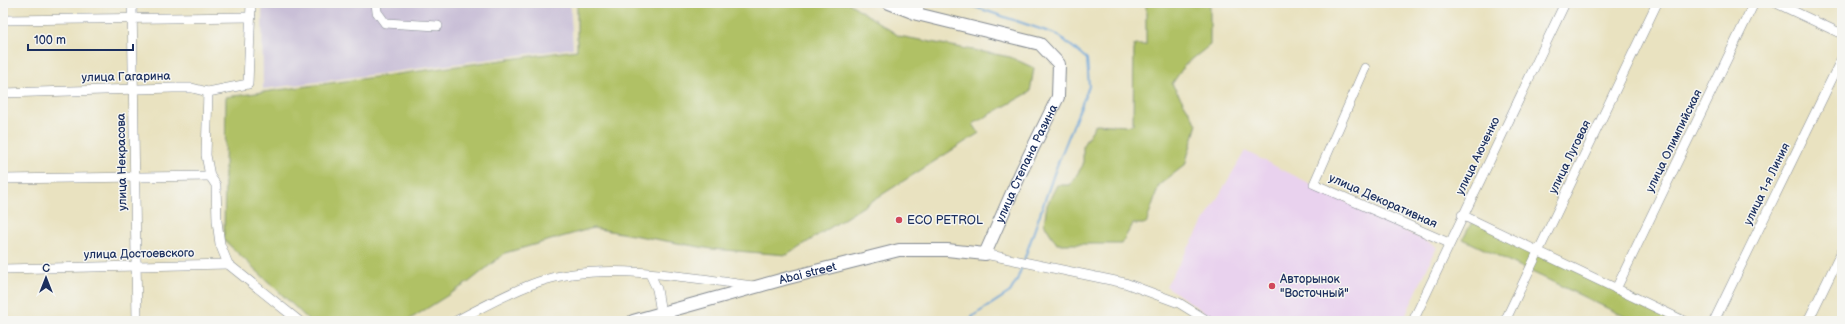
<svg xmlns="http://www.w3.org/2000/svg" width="1845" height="324" font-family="'Balsamiq Sans',sans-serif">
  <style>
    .built { fill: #e9d2ee }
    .industrial { fill: #c9bfd7 }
    .green { fill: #b0c165; stroke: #667862 }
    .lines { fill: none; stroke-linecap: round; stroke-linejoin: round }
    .stream { stroke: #65a0d5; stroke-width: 2 }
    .minor-casing { stroke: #82888f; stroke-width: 10 }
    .major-casing { stroke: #82888f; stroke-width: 14 }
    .minor { stroke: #fff; stroke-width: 9 }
    .major { stroke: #fff; stroke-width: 12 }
    .poi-dot { fill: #d1495b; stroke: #f6f6f2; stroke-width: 1.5 }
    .labels { text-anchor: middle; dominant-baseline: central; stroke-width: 3; stroke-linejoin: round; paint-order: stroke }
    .street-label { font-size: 12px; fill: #1b2f5e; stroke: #f6f6f2 }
    .poi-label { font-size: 12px; fill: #1b2f5e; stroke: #f6f6f2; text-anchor: start }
  </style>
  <rect width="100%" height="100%" fill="#f6f6f2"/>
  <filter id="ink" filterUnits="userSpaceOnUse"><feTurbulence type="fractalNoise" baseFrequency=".025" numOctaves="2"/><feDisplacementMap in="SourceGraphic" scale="8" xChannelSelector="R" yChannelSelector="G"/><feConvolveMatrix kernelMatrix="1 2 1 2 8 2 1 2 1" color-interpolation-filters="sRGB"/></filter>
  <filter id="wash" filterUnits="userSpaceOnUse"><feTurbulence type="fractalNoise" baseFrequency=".012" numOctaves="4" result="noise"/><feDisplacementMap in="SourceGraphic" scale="16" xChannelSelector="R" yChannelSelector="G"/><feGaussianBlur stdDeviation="0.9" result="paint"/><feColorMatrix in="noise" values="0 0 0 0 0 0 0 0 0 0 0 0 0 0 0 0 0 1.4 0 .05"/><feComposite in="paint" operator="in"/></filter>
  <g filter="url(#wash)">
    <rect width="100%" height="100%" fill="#e9e2c0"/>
    <path class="built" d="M1245,151L1437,247L1403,321H1217L1166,286Z"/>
    <path class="industrial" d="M262,3H570L573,48L263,89Z"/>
    <g class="green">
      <path d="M577,3H849L899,36L1010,57L1034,68L1030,92L973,124L979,133L787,255L711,249L593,228L505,253L469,282L407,321H310L224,240L226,97L577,50Z"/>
      <path d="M1146,3H1210V45L1185,65L1172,84L1197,124L1185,165L1159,185L1146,224H1133L1121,244H1057L1044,224L1047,205L1057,185H1070L1083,165V145L1096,124L1127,126L1133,124L1134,45H1146Z"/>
      <path d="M1473,220L1682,321H1634L1463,239Z"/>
    </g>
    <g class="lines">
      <g class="stream">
        <path d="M963,3L1058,35L1087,59L1089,86L1056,168L1024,260"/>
        <path d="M970,321L973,316L1010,292L1017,280L1023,264"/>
      </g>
    </g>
  </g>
  <g filter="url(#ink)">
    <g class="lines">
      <defs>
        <g id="minor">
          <path d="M132,3L137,321"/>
          <path d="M376,3L377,12L385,23L438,26"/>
          <path d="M1776,3L1842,34"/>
          <path d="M917,14L920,3"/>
          <path d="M3,20L251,17"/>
          <path d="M1365,68L1314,184L1449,243"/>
          <path d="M208,92L206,155L210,176L216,185L217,221L220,244L228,264L299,321"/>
          <path d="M3,93L173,88H192L208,92L248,84L251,3"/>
          <path d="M3,179L210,176"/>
          <path d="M1462,215L1684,321"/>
          <path d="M985,254L1125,283L1179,303L1208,321"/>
          <path d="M3,269L228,264"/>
          <path d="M650,274L657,289L661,313"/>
          <path d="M1616,289L1754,3"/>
          <path d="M456,321C483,307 509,292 538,282C601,260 689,278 755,286"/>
          <path d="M1413,321L1565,3"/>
          <path d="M1505,321L1657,3"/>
          <path d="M1714,321L1842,58"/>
          <path d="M1808,321L1842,251"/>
        </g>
        <g id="major">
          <path id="s1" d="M633,321L784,279L899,250H947L985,254L1022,170L1058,97L1059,64L1040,44L917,14L889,3"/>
        </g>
      </defs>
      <use href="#minor" class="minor-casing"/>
      <use href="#major" class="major-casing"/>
      <use href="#minor" class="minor"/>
      <use href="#major" class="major"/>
    </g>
  </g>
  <g class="poi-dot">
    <circle cx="899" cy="220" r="4"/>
    <circle cx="1272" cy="286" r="4"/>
  </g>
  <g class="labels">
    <g class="street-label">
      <text transform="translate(126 77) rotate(-1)">улица Гагарина</text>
      <text transform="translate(1674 141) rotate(-64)">улица Олимпийская</text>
      <text transform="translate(1478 156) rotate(-64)">улица Аюченко</text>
      <text transform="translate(1570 157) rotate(-64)">улица Луговая</text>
      <text transform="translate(122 162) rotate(-91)">улица Некрасова</text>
      <text stroke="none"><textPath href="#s1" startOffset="461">улица Степана Разина</textPath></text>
      <text transform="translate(1767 184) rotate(-64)">улица 1-я Линия</text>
      <text transform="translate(1383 201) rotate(24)">улица Декоративная</text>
      <text transform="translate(139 254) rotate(-1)">улица Достоевского</text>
      <text stroke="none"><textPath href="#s1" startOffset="181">Abai street</textPath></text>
    </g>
    <g class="poi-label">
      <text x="907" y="220">ECO PETROL</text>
      <text x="1280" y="279">Авторынок<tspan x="1280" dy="14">"Восточный"</tspan></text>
    </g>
  </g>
  <rect width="1845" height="324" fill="none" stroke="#f6f6f2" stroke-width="16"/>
  <g transform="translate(46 278)" stroke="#f6f6f2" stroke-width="3" paint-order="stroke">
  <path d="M0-3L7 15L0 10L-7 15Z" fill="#1b2f5e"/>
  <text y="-6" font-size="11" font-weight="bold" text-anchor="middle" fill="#1b2f5e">С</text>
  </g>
  <path d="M28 44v6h105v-6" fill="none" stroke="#1b2f5e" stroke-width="2"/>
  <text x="34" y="44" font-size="12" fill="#1b2f5e" stroke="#f6f6f2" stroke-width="3" paint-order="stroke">100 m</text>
</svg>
